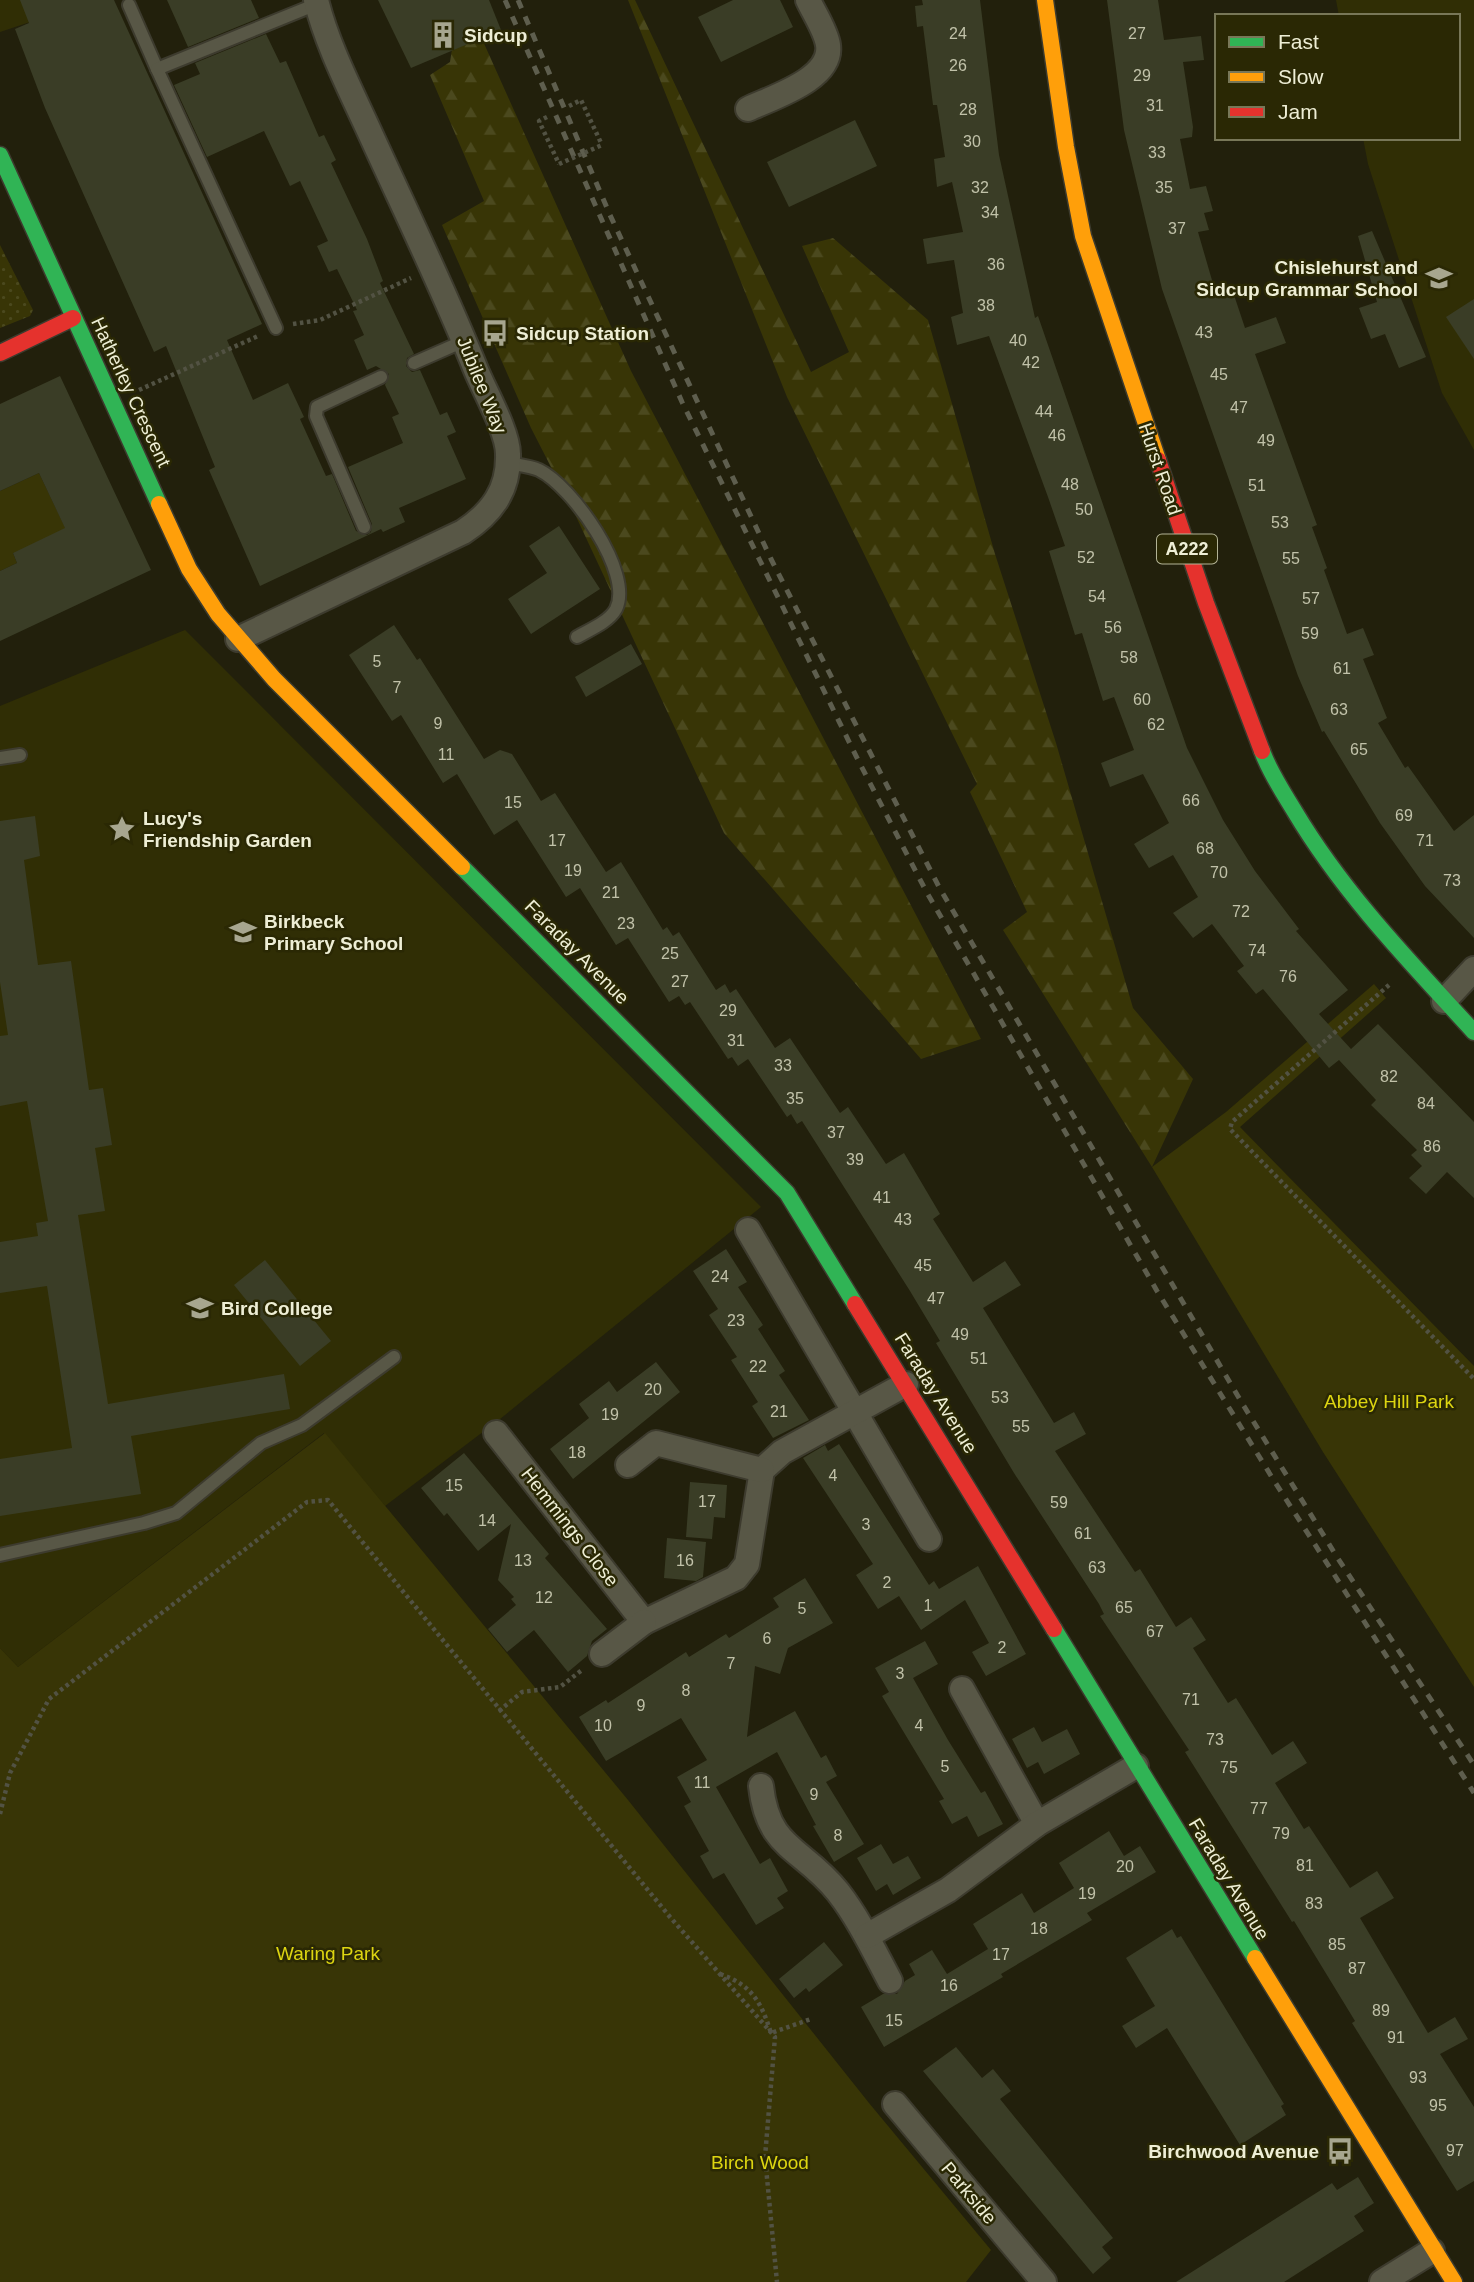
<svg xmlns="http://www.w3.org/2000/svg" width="1474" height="2282" font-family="Arial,sans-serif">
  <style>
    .built { fill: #302e05 }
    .grass { fill: url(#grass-dots) }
    .forest { fill: url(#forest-firs) }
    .green { fill: #383506 }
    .building { fill: #3a3d26 }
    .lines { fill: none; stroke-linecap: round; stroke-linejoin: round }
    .lane-casing { stroke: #3d3b2e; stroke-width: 16 }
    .street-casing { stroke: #3d3b2e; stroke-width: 28 }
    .fast-casing { stroke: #3d3b2e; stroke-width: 19 }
    .slow-casing { stroke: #3d3b2e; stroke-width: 19 }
    .jam-casing { stroke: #3d3b2e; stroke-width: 19 }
    .path { stroke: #525243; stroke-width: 4.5; stroke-dasharray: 3.5 3.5; stroke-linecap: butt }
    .lane { stroke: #585746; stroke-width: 12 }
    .street { stroke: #585746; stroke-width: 24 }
    .fast { stroke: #30b455; stroke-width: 16 }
    .slow { stroke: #ff9f0a; stroke-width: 16 }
    .jam { stroke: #e5322d; stroke-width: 16 }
    .rail { stroke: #5e5e4e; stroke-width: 5; stroke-dasharray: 9 9; stroke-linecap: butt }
    .path-bridge { stroke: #525243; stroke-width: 4.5; stroke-dasharray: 3.5 3.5; stroke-linecap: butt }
    .labels { text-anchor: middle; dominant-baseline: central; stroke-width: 5; stroke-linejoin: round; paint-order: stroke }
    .number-label { font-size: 16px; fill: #c1c2a9 }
    .shield { fill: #2a2804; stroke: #b3b396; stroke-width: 2 }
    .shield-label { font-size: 18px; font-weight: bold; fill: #eeeed5 }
    .poi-label { font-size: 19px; font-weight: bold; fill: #eeeed5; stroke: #2a2804; text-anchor: start }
    .street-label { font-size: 19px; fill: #eeeed5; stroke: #2a2804 }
    .park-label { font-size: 19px; fill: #ddd511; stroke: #2a2804 }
  </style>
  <defs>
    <pattern id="grass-dots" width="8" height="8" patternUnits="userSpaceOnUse" patternTransform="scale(1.75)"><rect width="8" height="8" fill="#383506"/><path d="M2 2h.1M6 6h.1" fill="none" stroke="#4b491e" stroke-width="1.8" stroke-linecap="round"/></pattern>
    <pattern id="forest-firs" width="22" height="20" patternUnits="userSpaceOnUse" patternTransform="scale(1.75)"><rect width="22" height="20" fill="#383506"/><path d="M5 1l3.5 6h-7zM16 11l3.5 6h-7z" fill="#4b491e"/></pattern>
  </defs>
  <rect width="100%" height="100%" fill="#22200c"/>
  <g class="built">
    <path d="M0,0H96L0,32Z"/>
    <path d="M1336,0H1474V450L1442,393L1368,164L1363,138H1458V16H1339Z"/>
    <path d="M185,630L761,1207L500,1419L385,1506L324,1433L18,1667L0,1648V706Z"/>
  </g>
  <path class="grass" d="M0,245L33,310L30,316L0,328Z"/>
  <g class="forest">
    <path d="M628,0H635L811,372L849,352L802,246L833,238L928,320L995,554L1056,743L1133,1008L1193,1079L1152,1167L1003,930L1027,912L970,792L977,784L787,397Z"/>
    <path d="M482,39L631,371L981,1039L921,1059L724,833L573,510L531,428L442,225L484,201L430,75L450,62L452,49Z"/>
  </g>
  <g class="green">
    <path d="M39,473L76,550L13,553L17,563L0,571V491Z"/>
    <path d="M1374,984L1386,998L1240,1127L1474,1366V1687L1323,1452L1152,1167L1226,1112Z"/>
    <path d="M325,1433L628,1800L869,2103L991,2250L966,2282H0V1648L18,1667Z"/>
  </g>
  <g class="building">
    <path d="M20,0H114L262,324L227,340L253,400L288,383L304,417L300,419L326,476L332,474L356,531L367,535L371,532L372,524L348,467L403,443L392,417L399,414L385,385L389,374L376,366L367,370L354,340L364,335L353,311L357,310L337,269L329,272L317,246L328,241L300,181L290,186L264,131L207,157L174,85L200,74L195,63L266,34L280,63L286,61L319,137L324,135L336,160L331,163L367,239L383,281L380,283L414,354L407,358L406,366L412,372L420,370L440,415L447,412L456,432L447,436L466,479L399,508L405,522L383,532L381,529L260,586L209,470L215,467L166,346L154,352L45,108L15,29L29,23Z"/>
    <path d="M167,0H251L259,18L188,47Z"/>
    <path d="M378,0H489L501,30L411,68Z"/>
    <path d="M733,0H780L793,27L721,62L698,17Z"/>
    <path d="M922,0H980L999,155L1035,318L1038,316L1187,748L1223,820L1255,871L1299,929L1296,931L1348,990L1319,1014L1351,1049L1378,1024L1474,1122V1198L1447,1172L1426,1194L1409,1178L1422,1166L1411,1155L1417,1150L1371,1105L1376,1100L1339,1060L1329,1068L1263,989L1256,994L1237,971L1244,966L1212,924L1193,938L1173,913L1198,897L1173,855L1149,868L1134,844L1169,823L1143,774L1110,787L1101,763L1134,750L1114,697L1103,701L1082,633L1075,635L1049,551L1065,546L1048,497L989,336L957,345L951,317L963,313L954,260L927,264L923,239L963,232L952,182L937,187L934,159L945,157L937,105H933L923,26L917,27L915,6L923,5Z"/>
    <path d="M1107,0H1158L1164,40L1201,36L1204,60L1183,62L1193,127L1192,137L1180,139L1190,189L1206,186L1213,211L1204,213L1209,230L1198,232L1216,294L1232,289L1245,328L1276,317L1286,343L1255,354L1317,525L1312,527L1327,568L1324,570L1347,634L1363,628L1374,655L1363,659L1387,718L1378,723L1405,768L1408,766L1454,831L1474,815V938L1425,886L1380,823L1324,731L1322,732L1298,676L1162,289L1124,130Z"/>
    <path d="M855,120L877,166L789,207L767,162Z"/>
    <path d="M1372,231L1426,357L1399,368L1385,334L1371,339L1359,308L1377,302L1358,236Z"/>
    <path d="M1474,299V359L1446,317Z"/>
    <path d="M60,376L151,570L0,641V571L17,563L13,553L65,528L39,473L0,491V404Z"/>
    <path d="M559,526L600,589L531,634L508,599L547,573L529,546Z"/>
    <path d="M394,625L417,660L420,658L484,759L500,750L512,754L541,801L555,793L606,872L621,862L663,930L667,927L673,936L679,932L716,990L725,984L730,993L736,989L775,1048L790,1038L840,1113L848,1107L886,1164L904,1153L940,1214L933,1219L973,1282L1005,1261L1021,1285L983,1308L1054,1423L1074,1412L1086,1434L1055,1451L1135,1572L1140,1569L1176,1627L1191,1617L1206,1640L1193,1648L1228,1703L1236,1698L1272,1755L1293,1741L1307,1763L1275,1783L1304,1829L1309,1826L1350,1888L1377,1871L1394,1898L1360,1918L1428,2033L1455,2017L1468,2039L1440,2054L1474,2107V2181L1457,2191L1352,2023L1355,2021L1294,1921L1292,1922L1185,1752L1189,1750L1100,1616L1104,1614L1099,1604L1014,1473L936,1343L940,1341L910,1291L802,1121L797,1124L791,1114L787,1117L748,1059L738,1066L732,1057L728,1059L690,1002L685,1005L679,996L669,1002L628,938L616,945L580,888L566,897L517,820L494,835L457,774L443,783L401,715L392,721L349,655Z"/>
    <path d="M631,644L642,664L586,697L575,677Z"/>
    <path d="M35,816L40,856L24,860L38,965L71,961L89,1090L103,1088L112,1145L95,1148L105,1211L78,1215L108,1404L284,1374L290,1409L131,1436L141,1494L0,1516V1459L72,1448L47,1286L0,1293V1242L38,1236L36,1223L48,1221L27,1101L0,1106V1036L8,1035L0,982V821Z"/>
    <path d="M726,1249L747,1282L738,1287L763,1325L758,1329L785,1371L779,1375L809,1420L773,1438L752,1406L758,1402L731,1360L737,1357L709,1315L718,1309L693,1271Z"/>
    <path d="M265,1260L331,1341L300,1366L234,1285Z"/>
    <path d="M656,1362L680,1392L573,1479L550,1449L589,1418L579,1404L609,1381L617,1392Z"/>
    <path d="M839,1444L929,1585L934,1581L939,1589L978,1566L1026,1654L986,1676L972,1652L989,1643L965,1600L921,1630L899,1596L878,1609L856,1575L873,1564L803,1458L825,1445L828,1451Z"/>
    <path d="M464,1453L549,1554L545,1558L607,1629L592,1641L587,1656L568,1672L534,1630L507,1652L488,1629L516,1605L511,1599L514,1597L498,1580L511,1524L478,1551L447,1513L444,1516L421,1488Z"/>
    <path d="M690,1482L727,1485L725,1518L714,1517L712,1539L686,1537Z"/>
    <path d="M667,1538L706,1542L703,1577L696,1581L664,1578Z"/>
    <path d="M805,1578L833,1623L788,1648L780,1674L755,1666L747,1737L795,1711L821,1758L826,1755L837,1776L826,1782L864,1844L834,1862L813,1826L816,1825L777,1752L716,1787L760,1864L770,1858L788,1891L777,1898L784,1908L756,1925L724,1873L713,1879L700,1856L709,1851L684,1806L691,1802L677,1777L707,1760L681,1718L606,1761L579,1717L606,1700L608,1703L686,1652L689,1657L726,1634L729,1638L779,1607L773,1598Z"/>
    <path d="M925,1641L938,1664L913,1678L948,1740L981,1793L985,1791L1003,1824L978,1837L967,1816L952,1824L939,1801L944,1799L882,1696L889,1692L875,1668Z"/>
    <path d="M1034,1727L1042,1742L1067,1729L1080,1754L1044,1774L1038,1762L1027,1768L1012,1739Z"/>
    <path d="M1109,1831L1124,1856L1140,1846L1156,1872L1087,1913L1092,1920L1001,1974L1003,1977L884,2047L861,2007L883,1994H897L905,1981L915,1975L909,1964L932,1950L947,1974L988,1949L973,1924L1022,1893L1034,1913L1074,1888L1059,1863Z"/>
    <path d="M881,1844L893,1864L908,1856L921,1878L893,1895L887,1884L876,1891L857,1858Z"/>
    <path d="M1172,1929L1177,1938L1181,1936L1284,2104L1281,2106L1286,2115L1240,2145L1167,2028L1136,2048L1122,2026L1155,2006L1126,1958Z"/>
    <path d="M824,1942L843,1965L809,1992L806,1988L794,1998L779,1979Z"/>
    <path d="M956,2047L982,2078L993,2069L1011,2091L1000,2099L1113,2238L1102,2247L1111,2258L1093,2274L923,2071Z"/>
    <path d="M1358,2177L1374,2203L1354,2216L1364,2231L1284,2282H1176L1332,2183L1337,2190Z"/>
  </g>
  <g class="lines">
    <defs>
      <g id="lane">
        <path d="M129,5L157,69"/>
        <path d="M276,328L157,69L317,4"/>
        <path d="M414,363L464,341"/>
        <path d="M508,463C518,465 530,466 539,470C572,486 634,573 616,609C609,622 589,630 577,637"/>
        <path d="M364,527L316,416L317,407L381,377"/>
        <path d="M0,758L20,755"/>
        <path d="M0,1555L144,1523L176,1513L261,1443L302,1425L394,1357"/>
      </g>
      <g id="street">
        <path d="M748,109C773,97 833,79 828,45C826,31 814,13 808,0"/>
        <path d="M238,639L463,532C492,513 509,490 508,454C508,432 485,392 476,370C444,290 406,212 370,133C351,91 327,45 316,0"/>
        <path d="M1444,1001L1474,969"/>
        <path d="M748,1230L929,1539"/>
        <path d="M496,1433L644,1622L736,1578L747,1564L762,1470L782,1452L906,1384"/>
        <path d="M628,1465L656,1443L762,1470"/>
        <path d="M602,1654L644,1622"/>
        <path d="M962,1689L1037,1824"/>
        <path d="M761,1786C768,1850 802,1847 838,1892C859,1919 874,1951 890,1981"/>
        <path d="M867,1936L948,1890L1037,1824L1136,1766"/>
        <path d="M895,2104L1044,2282"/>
        <path d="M1382,2282L1432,2251"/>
      </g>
      <g id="fast">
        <path d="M0,155L159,504"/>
        <path d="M1262,751C1270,773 1283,792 1295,812C1344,894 1410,962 1474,1032"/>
        <path d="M462,867L787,1193L855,1304"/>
        <path d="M1054,1629L1255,1958"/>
      </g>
      <g id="slow">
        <path d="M1045,0L1066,147L1083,236L1158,460"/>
        <path d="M159,504L189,569L218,614L274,679L462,867"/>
        <path d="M1255,1958L1454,2282"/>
      </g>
      <g id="jam">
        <path d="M0,353L73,318"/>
        <path d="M1158,460L1206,603L1262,751"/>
        <path d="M855,1304L1054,1629"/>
      </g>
    </defs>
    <use href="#lane" class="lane-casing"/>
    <use href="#street" class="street-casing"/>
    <use href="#fast" class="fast-casing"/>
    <use href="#slow" class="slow-casing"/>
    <use href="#jam" class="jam-casing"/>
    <g class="path">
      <path d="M569,106L581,100L602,145"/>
      <path d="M547,117L539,121L559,164"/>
      <path d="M293,324L320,320L411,278"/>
      <path d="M139,390L258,336"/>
      <path d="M1389,985L1232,1122L1230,1129L1474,1379"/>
      <path d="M499,1711L522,1692L560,1687L582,1670"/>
      <path d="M0,1814L10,1773L49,1699L307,1502L328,1500L670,1917L775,2037L765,2157L777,2282"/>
      <path d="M720,1974C752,1985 761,2002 771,2033L811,2019"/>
    </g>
    <use href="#lane" class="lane"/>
    <use href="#street" class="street"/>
    <use href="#fast" class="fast"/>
    <use href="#slow" class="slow"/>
    <use href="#jam" class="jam"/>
    <g class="rail">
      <path d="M505,0L682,402L858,760L926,891L1157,1291L1273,1479L1474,1793"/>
      <path d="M518,0L610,215L771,559L939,887L1242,1403L1337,1557L1474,1765"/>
    </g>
    <path class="path-bridge" d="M559,164L602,145"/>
  </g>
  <defs>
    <symbol id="building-bare" viewBox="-9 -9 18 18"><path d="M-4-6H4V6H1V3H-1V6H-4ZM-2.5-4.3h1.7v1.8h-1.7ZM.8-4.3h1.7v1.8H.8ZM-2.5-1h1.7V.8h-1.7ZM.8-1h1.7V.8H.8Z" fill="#a7a68f" stroke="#2a2804" stroke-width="2.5" paint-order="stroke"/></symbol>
    <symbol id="school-bare" viewBox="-9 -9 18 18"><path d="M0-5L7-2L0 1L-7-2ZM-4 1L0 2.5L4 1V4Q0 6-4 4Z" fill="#a7a68f" stroke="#2a2804" stroke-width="2.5" paint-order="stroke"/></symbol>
    <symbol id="bus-bare" viewBox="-9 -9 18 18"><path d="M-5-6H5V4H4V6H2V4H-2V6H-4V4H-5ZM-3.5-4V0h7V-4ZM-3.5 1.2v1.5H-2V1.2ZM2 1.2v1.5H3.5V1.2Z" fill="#a7a68f" stroke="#2a2804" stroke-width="2.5" paint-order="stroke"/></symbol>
    <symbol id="sight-bare" viewBox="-9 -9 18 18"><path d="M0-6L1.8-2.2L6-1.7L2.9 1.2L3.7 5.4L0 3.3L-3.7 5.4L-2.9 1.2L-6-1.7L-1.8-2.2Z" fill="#a7a68f" stroke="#2a2804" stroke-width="2.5" paint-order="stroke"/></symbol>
    <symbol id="university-bare" viewBox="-9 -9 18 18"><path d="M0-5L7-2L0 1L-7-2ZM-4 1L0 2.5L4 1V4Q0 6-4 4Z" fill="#a7a68f" stroke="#2a2804" stroke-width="2.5" paint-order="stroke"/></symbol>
  </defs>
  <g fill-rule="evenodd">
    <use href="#building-bare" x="424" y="16" width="38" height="38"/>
    <use href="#school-bare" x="1420" y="259" width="38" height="38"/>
    <use href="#bus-bare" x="476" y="314" width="38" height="38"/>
    <use href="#sight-bare" x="103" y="810" width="38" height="38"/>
    <use href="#school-bare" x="224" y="913" width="38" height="38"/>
    <use href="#university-bare" x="181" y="1289" width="38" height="38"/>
    <use href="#bus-bare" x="1321" y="2132" width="38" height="38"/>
  </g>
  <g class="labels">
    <g class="number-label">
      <text x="958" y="33">24</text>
      <text x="1137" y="33">27</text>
      <text x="958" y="65">26</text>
      <text x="1142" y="75">29</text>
      <text x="1155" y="105">31</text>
      <text x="968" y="109">28</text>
      <text x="972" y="141">30</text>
      <text x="1157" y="152">33</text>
      <text x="980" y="187">32</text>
      <text x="1164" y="187">35</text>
      <text x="990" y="212">34</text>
      <text x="1177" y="228">37</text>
      <text x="996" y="264">36</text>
      <text x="986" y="305">38</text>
      <text x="1204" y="332">43</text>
      <text x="1018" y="340">40</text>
      <text x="1031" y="362">42</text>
      <text x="1219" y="374">45</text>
      <text x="1239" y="407">47</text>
      <text x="1044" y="411">44</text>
      <text x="1057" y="435">46</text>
      <text x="1266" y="440">49</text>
      <text x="1070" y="484">48</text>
      <text x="1257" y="485">51</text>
      <text x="1084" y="509">50</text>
      <text x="1280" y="522">53</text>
      <text x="1086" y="557">52</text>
      <text x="1291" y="558">55</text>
      <text x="1097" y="596">54</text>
      <text x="1311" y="598">57</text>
      <text x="1113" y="627">56</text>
      <text x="1310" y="633">59</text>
      <text x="1129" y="657">58</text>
      <text x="377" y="661">5</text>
      <text x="1342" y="668">61</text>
      <text x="397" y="687">7</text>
      <text x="1142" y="699">60</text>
      <text x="1339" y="709">63</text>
      <text x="438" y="723">9</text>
      <text x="1156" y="724">62</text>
      <text x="1359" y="749">65</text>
      <text x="446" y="754">11</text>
      <text x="1191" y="800">66</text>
      <text x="513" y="802">15</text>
      <text x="1404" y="815">69</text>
      <text x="557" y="840">17</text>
      <text x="1425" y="840">71</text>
      <text x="1205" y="848">68</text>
      <text x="573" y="870">19</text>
      <text x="1219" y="872">70</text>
      <text x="1452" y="880">73</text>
      <text x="611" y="892">21</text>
      <text x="1241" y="911">72</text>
      <text x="626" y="923">23</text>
      <text x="1257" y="950">74</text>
      <text x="670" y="953">25</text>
      <text x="1288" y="976">76</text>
      <text x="680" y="981">27</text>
      <text x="728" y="1010">29</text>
      <text x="736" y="1040">31</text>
      <text x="783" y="1065">33</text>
      <text x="1389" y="1076">82</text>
      <text x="795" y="1098">35</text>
      <text x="1426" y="1103">84</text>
      <text x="836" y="1132">37</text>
      <text x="1432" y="1146">86</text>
      <text x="855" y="1159">39</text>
      <text x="882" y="1197">41</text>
      <text x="903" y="1219">43</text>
      <text x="923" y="1265">45</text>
      <text x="720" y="1276">24</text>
      <text x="936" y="1298">47</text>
      <text x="736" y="1320">23</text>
      <text x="960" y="1334">49</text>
      <text x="979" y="1358">51</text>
      <text x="758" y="1366">22</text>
      <text x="653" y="1389">20</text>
      <text x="1000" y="1397">53</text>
      <text x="779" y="1411">21</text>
      <text x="610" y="1414">19</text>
      <text x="1021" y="1426">55</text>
      <text x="577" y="1452">18</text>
      <text x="833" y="1475">4</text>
      <text x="454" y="1485">15</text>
      <text x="707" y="1501">17</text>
      <text x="1059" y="1502">59</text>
      <text x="487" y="1520">14</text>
      <text x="866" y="1524">3</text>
      <text x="1083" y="1533">61</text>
      <text x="523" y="1560">13</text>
      <text x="685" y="1560">16</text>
      <text x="1097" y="1567">63</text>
      <text x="887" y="1582">2</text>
      <text x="544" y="1597">12</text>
      <text x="928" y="1605">1</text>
      <text x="1124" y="1607">65</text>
      <text x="802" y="1608">5</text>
      <text x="1155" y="1631">67</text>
      <text x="767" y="1638">6</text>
      <text x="1002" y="1647">2</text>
      <text x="731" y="1663">7</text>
      <text x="900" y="1673">3</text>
      <text x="686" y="1690">8</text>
      <text x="1191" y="1699">71</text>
      <text x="641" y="1705">9</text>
      <text x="603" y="1725">10</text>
      <text x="919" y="1725">4</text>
      <text x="1215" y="1739">73</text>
      <text x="945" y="1766">5</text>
      <text x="1229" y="1767">75</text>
      <text x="702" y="1782">11</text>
      <text x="814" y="1794">9</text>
      <text x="1259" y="1808">77</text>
      <text x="1281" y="1833">79</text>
      <text x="838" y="1835">8</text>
      <text x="1305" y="1865">81</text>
      <text x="1125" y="1866">20</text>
      <text x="1087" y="1893">19</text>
      <text x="1314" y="1903">83</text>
      <text x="1039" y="1928">18</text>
      <text x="1337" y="1944">85</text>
      <text x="1001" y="1954">17</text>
      <text x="1357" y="1968">87</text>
      <text x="949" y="1985">16</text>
      <text x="1381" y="2010">89</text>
      <text x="894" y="2020">15</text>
      <text x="1396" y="2037">91</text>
      <text x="1418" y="2077">93</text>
      <text x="1438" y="2105">95</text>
      <text x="1455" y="2150">97</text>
    </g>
    <rect class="shield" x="1157" y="534.5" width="60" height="29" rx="5"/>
    <g class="shield-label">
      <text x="1187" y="549">A222</text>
    </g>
    <g class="poi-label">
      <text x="464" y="35">Sidcup</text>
      <text x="1418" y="267" text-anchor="end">Chislehurst and<tspan x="1418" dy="22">Sidcup Grammar School</tspan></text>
      <text x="516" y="333">Sidcup Station</text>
      <text x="143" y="818">Lucy's<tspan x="143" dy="22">Friendship Garden</tspan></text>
      <text x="264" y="921">Birkbeck<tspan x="264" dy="22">Primary School</tspan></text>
      <text x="221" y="1308">Bird College</text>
      <text x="1319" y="2151" text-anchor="end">Birchwood Avenue</text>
    </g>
    <g class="street-label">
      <text transform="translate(482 385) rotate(68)">Jubilee Way</text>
      <text transform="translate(131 392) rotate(65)">Hatherley Crescent</text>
      <text transform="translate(1160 469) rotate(71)">Hurst Road</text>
      <text transform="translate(577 952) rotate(45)">Faraday Avenue</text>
      <text transform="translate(936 1393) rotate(58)">Faraday Avenue</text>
      <text transform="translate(570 1527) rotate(52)">Hemmings Close</text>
      <text transform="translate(1229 1879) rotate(59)">Faraday Avenue</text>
      <text transform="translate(969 2193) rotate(50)">Parkside</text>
    </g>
    <g class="park-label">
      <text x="1389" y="1401">Abbey Hill Park</text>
      <text x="328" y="1953">Waring Park</text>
      <text x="760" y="2162">Birch Wood</text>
    </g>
  </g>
  <rect x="1215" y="14" width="245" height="126" fill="#2a2804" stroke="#787758" stroke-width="2"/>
  <rect x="1229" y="37" width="35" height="10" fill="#30b455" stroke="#787758" stroke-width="2"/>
  <text x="1278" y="49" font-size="21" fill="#eeeed5">Fast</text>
  <rect x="1229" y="72" width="35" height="10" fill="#ff9f0a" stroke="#787758" stroke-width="2"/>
  <text x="1278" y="84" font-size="21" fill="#eeeed5">Slow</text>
  <rect x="1229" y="107" width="35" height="10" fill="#e5322d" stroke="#787758" stroke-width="2"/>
  <text x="1278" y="119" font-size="21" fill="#eeeed5">Jam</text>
</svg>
